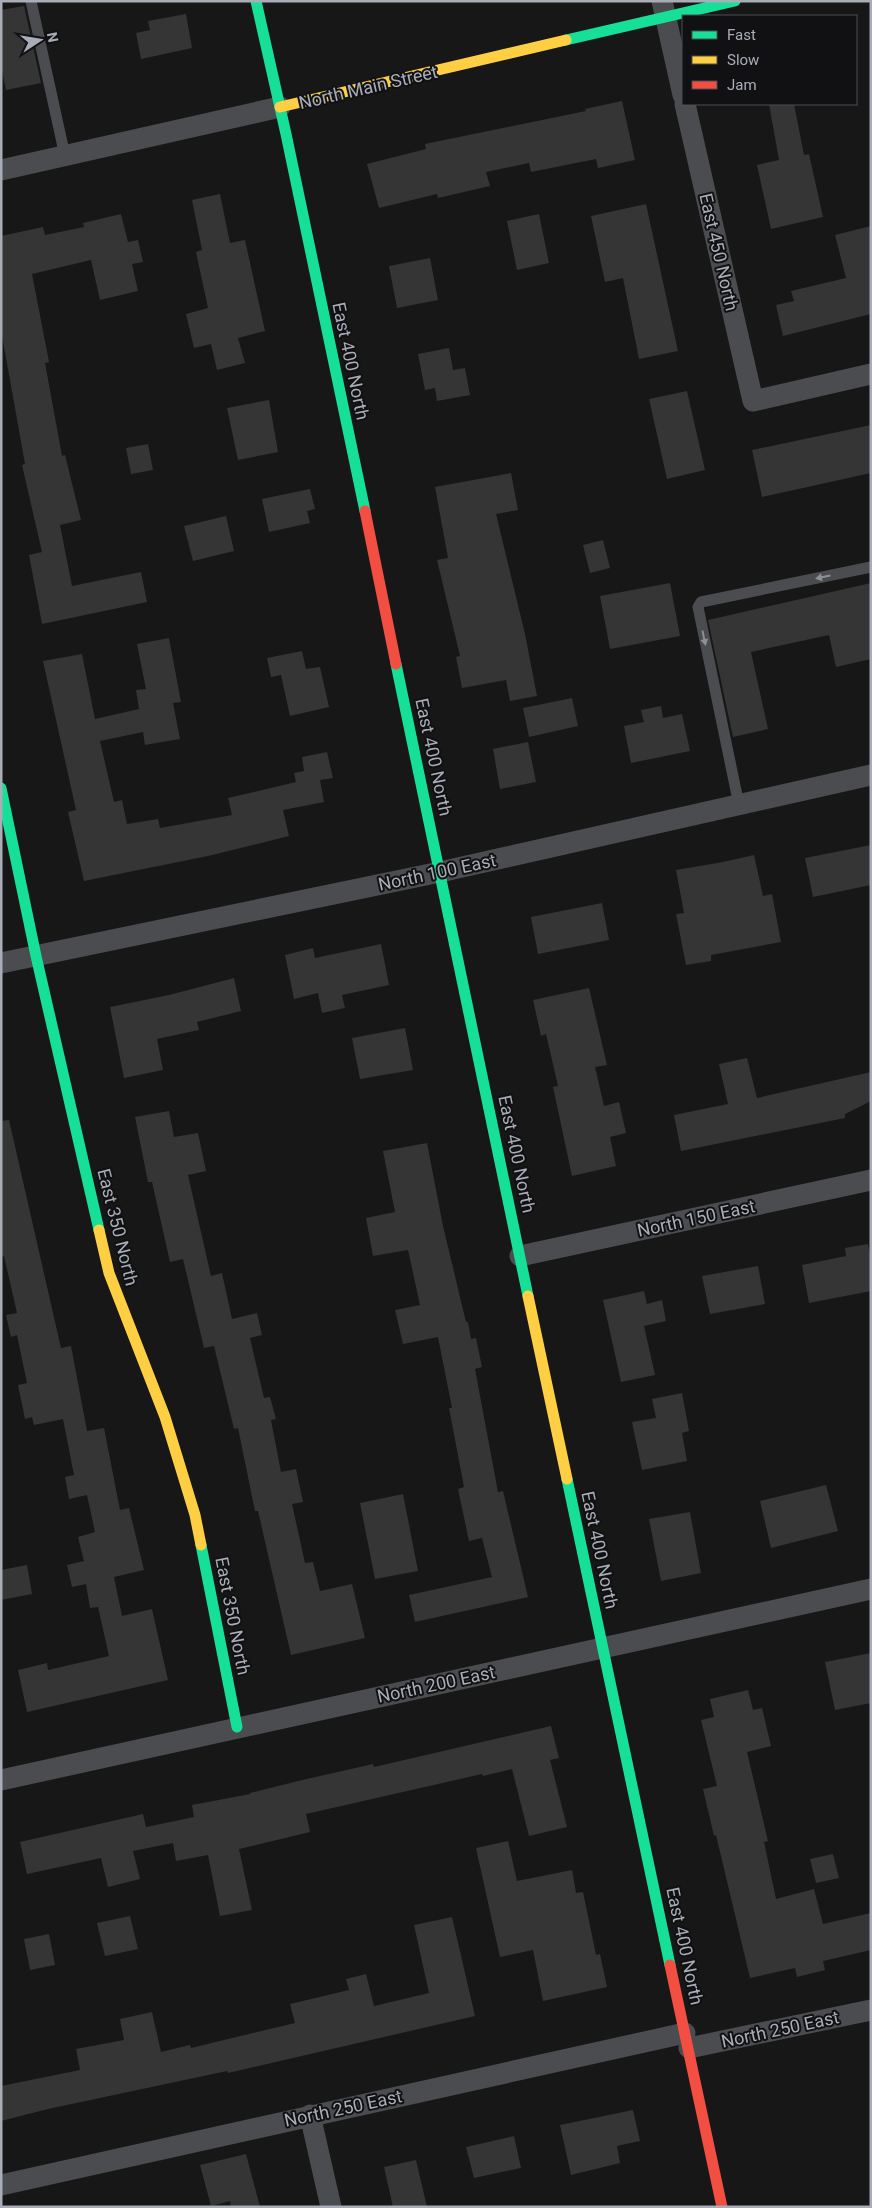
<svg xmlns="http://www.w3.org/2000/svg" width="872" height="2208" font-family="Roboto,sans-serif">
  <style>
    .building { fill: #353536 }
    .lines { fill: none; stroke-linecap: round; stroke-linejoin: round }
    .lane { stroke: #4b4c50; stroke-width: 11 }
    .street { stroke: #4b4c50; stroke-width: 21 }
    .fast { stroke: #16e098; stroke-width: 11 }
    .slow { stroke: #ffcf43; stroke-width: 11 }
    .jam { stroke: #f24e42; stroke-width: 11 }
    .oneway { fill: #8c9099 }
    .labels { text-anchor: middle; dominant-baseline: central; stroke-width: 4; stroke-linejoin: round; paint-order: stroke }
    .street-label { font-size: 18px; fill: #a8adb8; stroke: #111113 }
  </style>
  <rect width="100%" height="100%" fill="#171717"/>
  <g class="building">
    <path d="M24,6L41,83L6,90L1,66V10Z"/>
    <path d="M186,14L192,48L141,59L136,33L150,30L148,21Z"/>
    <path d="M622,101L635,160L598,168L596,159L531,172L529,163L486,172L490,186L438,198L437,194L379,208L367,164L426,149L425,144L586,111L585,109Z"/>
    <path d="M769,104H794L804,155L809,154L823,217L771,229L757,165L779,160Z"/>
    <path d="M220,194L230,243L245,240L265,331L238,338L245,363L217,370L211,344L194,348L186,314L208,308L196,252L202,250L192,200Z"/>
    <path d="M646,204L678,351L639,359L623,278L605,282L591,216Z"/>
    <path d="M121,214L128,242L138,240L143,262L132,264L138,291L100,300L91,260L32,274L49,362L45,363L62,456L65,455L81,520L60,525L72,586L141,572L147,602L42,624L29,555L42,552L22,465L25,464L1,330V236L43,227L45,235L84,227L83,223Z"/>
    <path d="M539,214L549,263L517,270L507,221Z"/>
    <path d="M871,226V314L783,336L776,305L794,301L791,291L846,278L835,235Z"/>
    <path d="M430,258L438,300L397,308L389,266Z"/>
    <path d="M449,348L453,370L465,368L470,395L437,401L435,388L425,390L418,354Z"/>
    <path d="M687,391L705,470L667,479L649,399Z"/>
    <path d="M269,400L278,452L238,460L227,408Z"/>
    <path d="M871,425V473L762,497L752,450Z"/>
    <path d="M148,444L153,470L131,474L126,448Z"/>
    <path d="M511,473L518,510L496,514L525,634L537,696L510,701L506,680L462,688L456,657L460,656L437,560L448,558L435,487Z"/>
    <path d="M310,489L315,509L307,511L310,523L269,532L262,499Z"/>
    <path d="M226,516L234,551L193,561L184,526Z"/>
    <path d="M603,540L610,568L590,573L583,545Z"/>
    <path d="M670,583L680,636L610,649L600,596Z"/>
    <path d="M871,583V659L836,667L829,635L751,652L768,729L733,737L708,620Z"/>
    <path d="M169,638L181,702L173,703L180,739L145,745L143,732L100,741L114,802L122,800L127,824L158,819L160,828L232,815L228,798L296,782L294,773L304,771L302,757L327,752L333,778L320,780L324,802L283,810L289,836L208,856L84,881L68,812L76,810L43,661L82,654L95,719L139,709L136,690L146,689L137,644Z"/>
    <path d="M302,651L306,669L320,667L329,707L290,716L281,675L271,677L267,658Z"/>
    <path d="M572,698L578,726L529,737L523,708Z"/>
    <path d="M661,706L663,718L682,714L690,751L631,763L624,726L644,722L641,710Z"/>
    <path d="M528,742L536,782L500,789L493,749Z"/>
    <path d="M871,845V885L813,897L805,858Z"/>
    <path d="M754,855L763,896L772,894L781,942L711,955V961L686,965L676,914L684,913L676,870L723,862Z"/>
    <path d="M602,903L609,940L538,954L531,917Z"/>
    <path d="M381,944L389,985L342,995L345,1008L322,1013L318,993L294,999L285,955L313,948L315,958Z"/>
    <path d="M234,978L241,1011L197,1022L199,1030L157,1039L163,1070L124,1078L110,1007L169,995Z"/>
    <path d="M589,988L607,1065L595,1067L604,1106L619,1102L626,1133L610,1137L616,1166L572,1176L553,1087L558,1086L546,1034L541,1036L533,1000Z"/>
    <path d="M405,1028L413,1070L360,1079L352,1038Z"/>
    <path d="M747,1058L757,1098L871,1072V1101L845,1114V1118L681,1151L674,1115L728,1104L719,1064Z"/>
    <path d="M169,1111L174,1137L198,1133L206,1171L188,1175L211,1276L222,1273L232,1319L257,1313L262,1335L250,1338L264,1398L270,1397L276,1419L271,1420L281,1472L296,1469L303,1502L292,1504L305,1563L313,1562L320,1591L352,1584L365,1638L291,1655L258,1511H255L238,1428L234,1429L214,1346L204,1348L183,1259L170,1262L152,1182H148L135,1117Z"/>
    <path d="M9,1120L61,1348L71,1346L87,1431L104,1428L120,1510L129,1508L144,1570L114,1577L122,1616L152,1609L168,1680L27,1712L18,1670L47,1663L48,1670L109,1656L98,1607L90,1608L86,1584L72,1587L67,1565L84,1561L78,1537L95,1532L87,1495L69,1499L65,1477L74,1475L63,1419L34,1425L32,1417L25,1419L18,1385L27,1383L17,1335L11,1337L6,1315L17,1313L4,1256L1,1257V1121Z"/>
    <path d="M427,1143L443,1226L466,1322H468L471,1339L476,1338L482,1367L475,1369L498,1492L503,1491L528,1597L415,1622L409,1595L492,1577L482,1538L469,1541L458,1489L464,1487L449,1408H452L438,1337L403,1344L395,1310L420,1305L408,1250L373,1256L366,1218L395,1212L383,1151Z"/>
    <path d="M868,1244L871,1258V1291L809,1303L802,1265L846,1256L845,1248Z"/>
    <path d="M758,1266L765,1304L710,1314L702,1276Z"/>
    <path d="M644,1291L647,1304L662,1300L666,1321L644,1326L655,1375L621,1382L603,1300Z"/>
    <path d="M682,1393L689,1431L682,1433L687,1461L642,1470L632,1422L656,1418L652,1399Z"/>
    <path d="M826,1485L838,1531L771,1548L760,1501Z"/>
    <path d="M403,1494L418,1571L375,1579L360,1503Z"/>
    <path d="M690,1512L701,1573L661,1581L649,1519Z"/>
    <path d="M27,1565L32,1594L1,1600V1570Z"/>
    <path d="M871,1653V1703L835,1710L825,1662Z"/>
    <path d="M748,1690L753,1710L762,1708L771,1746L747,1752L768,1841L764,1842L776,1899L814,1889L823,1924L871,1913V1950L823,1961L825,1970L797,1977L795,1968L750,1978L716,1835L714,1836L703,1789L717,1786L701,1720L714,1717L710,1699Z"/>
    <path d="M551,1726L559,1758L550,1760L567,1827L529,1836L512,1769L483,1776L482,1774L306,1814L310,1832L239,1849L252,1910L220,1916L208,1855L176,1861L173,1843L133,1851L140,1879L108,1887L101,1858L27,1874L20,1842L143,1814L146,1827L194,1817L192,1805L250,1794V1793L298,1781L373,1764L374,1767Z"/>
    <path d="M508,1841L517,1881L572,1870L576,1893L583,1892L596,1955L600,1954L607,1987L543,2001L533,1950L500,1957L476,1848Z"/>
    <path d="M833,1854L839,1878L816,1883L810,1859Z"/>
    <path d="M130,1916L138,1949L105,1956L97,1923Z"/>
    <path d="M452,1917L475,2016L228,2073L227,2071L48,2109L1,2121V2086L80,2070L76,2049L124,2040L120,2019L152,2012L161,2052L190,2045L191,2048L295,2023L290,2004L349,1990L346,1979L366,1974L374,2006L429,1993L414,1925Z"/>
    <path d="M49,1934L55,1965L30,1970L24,1939Z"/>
    <path d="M633,2110L640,2141L617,2146L620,2163L571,2175L560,2125Z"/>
    <path d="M514,2136L521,2168L474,2178L466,2147Z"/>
    <path d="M246,2154L260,2207H231L230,2201L211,2206L200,2165Z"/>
    <path d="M416,2160L427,2207H393L384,2167Z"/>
  </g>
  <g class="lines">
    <g class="lane">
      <path d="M31,1L65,156"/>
      <path d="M739,805L698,607L701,602L871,567"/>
    </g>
    <g class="street">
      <path d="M662,1L683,95"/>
      <path d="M685,104L753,401L871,374"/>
      <path d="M1,170L280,107"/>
      <path d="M1,963L440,872L871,775"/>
      <path d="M520,1256L871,1180"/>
      <path d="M1,1780L871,1589"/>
      <path d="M689,2048L871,2010"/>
      <path d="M310,2115L331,2207"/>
      <path d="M1,2185L685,2033"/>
    </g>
    <g class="fast">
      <path d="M256,1L286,134L365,511"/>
      <path d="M566,40L735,1"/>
      <path d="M396,664L528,1296"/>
      <path d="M1,788L36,956L99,1230"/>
      <path d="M567,1479L670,1965"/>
      <path d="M201,1545L237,1727"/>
    </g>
    <g class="slow">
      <path d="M280,107L566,40"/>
      <path d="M99,1230L109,1273L165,1417L195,1515L201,1545"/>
      <path d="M528,1296L567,1479"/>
    </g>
    <g class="jam">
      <path d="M365,511L396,664"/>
      <path d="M670,1965L722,2207"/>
    </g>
  </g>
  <defs><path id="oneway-solid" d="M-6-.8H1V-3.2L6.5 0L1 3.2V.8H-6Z" transform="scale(1.25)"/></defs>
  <g class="oneway">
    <use href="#oneway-solid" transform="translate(823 577) rotate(168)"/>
    <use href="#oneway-solid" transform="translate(704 638) rotate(78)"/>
  </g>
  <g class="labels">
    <g class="street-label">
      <text transform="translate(368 87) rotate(-13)">North Main Street</text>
      <text transform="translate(719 252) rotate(77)">East 450 North</text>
      <text transform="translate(351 361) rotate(78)">East 400 North</text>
      <text transform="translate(434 757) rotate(78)">East 400 North</text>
      <text transform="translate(437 872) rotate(-12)">North 100 East</text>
      <text transform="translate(517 1154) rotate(78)">East 400 North</text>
      <text transform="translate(696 1218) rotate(-12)">North 150 East</text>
      <text transform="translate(118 1227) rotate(76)">East 350 North</text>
      <text transform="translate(600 1550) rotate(78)">East 400 North</text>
      <text transform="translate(233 1616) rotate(79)">East 350 North</text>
      <text transform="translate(436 1684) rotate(-12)">North 200 East</text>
      <text transform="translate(685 1946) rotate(78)">East 400 North</text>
      <text transform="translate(780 2029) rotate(-12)">North 250 East</text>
      <text transform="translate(343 2108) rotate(-12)">North 250 East</text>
    </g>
  </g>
  <rect width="872" height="2208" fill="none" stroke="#a8adb8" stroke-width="5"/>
  <rect x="682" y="15" width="175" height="90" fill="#111113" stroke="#4d4f55"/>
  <rect x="692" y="31" width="25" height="8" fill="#16e098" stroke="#4d4f55"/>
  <text x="727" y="40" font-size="15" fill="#a8adb8">Fast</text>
  <rect x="692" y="56" width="25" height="8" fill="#ffcf43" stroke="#4d4f55"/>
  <text x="727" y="65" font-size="15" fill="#a8adb8">Slow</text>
  <rect x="692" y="81" width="25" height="8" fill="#f24e42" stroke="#4d4f55"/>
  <text x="727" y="90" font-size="15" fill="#a8adb8">Jam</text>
  <g transform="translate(40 40) rotate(78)" stroke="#111113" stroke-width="4" paint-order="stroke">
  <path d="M0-4L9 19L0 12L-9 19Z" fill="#a8adb8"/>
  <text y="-8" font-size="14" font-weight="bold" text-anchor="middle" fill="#a8adb8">N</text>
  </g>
</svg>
